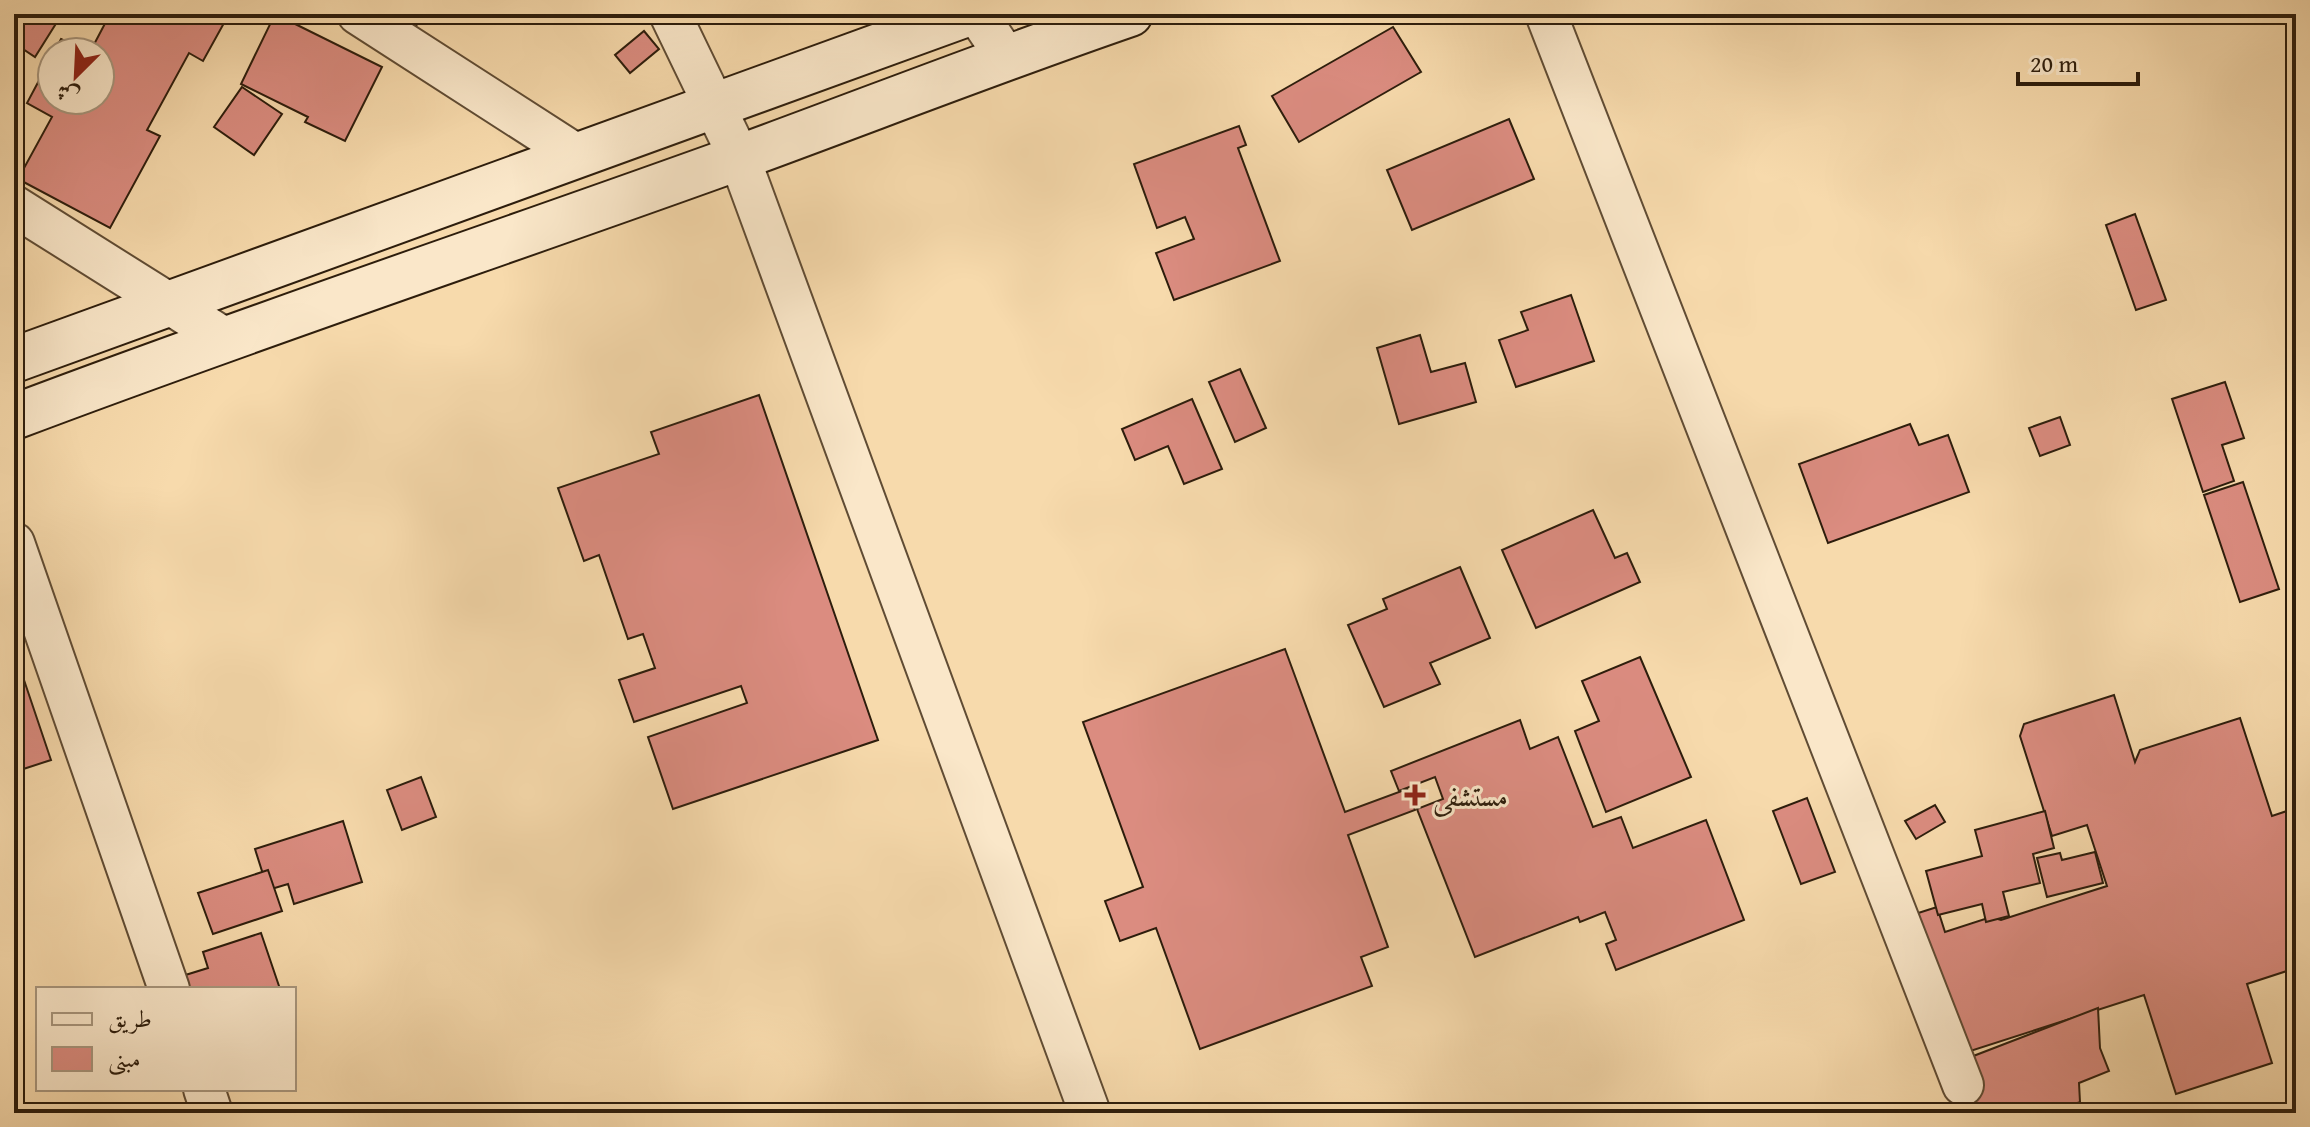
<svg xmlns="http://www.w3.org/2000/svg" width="2310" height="1127" font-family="'Gentium Book Plus',Amiri,serif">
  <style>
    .building { fill: #db8c80; stroke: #2d1d0c; stroke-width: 2 }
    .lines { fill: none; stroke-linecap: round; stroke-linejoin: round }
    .street-casing { stroke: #604c34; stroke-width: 44 }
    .secondary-casing { stroke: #2d1d0c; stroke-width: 48 }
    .street { stroke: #fae7c9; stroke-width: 40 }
    .secondary { stroke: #fae7c9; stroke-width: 44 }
    .poi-dot { fill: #8f2418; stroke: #fae7c9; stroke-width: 3 }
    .labels { text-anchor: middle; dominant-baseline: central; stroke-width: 6; stroke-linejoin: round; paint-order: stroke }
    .poi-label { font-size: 28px; fill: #2d1d0c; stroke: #fae7c9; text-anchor: start }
  </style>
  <rect width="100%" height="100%" fill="#f7daac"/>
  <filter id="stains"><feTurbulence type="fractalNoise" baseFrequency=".0025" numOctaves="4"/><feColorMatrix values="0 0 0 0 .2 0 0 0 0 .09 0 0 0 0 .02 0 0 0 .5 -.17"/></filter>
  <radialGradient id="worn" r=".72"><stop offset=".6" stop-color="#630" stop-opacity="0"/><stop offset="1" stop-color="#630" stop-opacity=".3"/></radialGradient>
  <g class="building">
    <path d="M14,14H62L35,57L14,43Z"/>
    <path d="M110,14H229L203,61L189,53L147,130L160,136L110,228L18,179L52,117L27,103L52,56V100H100V52H90Z"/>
    <path d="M275,14L382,67L345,141L305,122L308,117L241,84Z"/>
    <path d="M360,14H423L406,43Z"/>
    <path d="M1393,27L1421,72L1299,142L1272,96Z"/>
    <path d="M644,31L659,49L630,73L615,55Z"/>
    <path d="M61,39L86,52H54Z"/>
    <path d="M242,87L282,114L254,155L214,127Z"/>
    <path d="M1509,119L1534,179L1412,230L1387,170Z"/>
    <path d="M1239,126L1246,145L1238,148L1280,261L1174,300L1156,253L1194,239L1185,217L1157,228L1134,164Z"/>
    <path d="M2135,214L2166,300L2136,310L2106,225Z"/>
    <path d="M1571,295L1594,361L1516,387L1499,340L1528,330L1521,312Z"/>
    <path d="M1420,335L1431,372L1465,363L1476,402L1399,424L1377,348Z"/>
    <path d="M1240,369L1266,428L1235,442L1209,382Z"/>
    <path d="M2225,382L2244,438L2222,445L2234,481L2203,492L2172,399Z"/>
    <path d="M759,395L878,740L673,809L648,737L747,703L741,686L634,722L619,680L655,668L643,634L628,639L599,555L584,561L558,488L659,454L651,432Z"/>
    <path d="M1192,399L1222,469L1184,484L1168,446L1135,460L1122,429Z"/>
    <path d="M2060,417L2070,445L2040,456L2029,428Z"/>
    <path d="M1910,424L1919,445L1948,435L1969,492L1828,543L1799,464Z"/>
    <path d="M2243,482L2279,589L2240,602L2204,495Z"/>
    <path d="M1593,510L1615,558L1627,553L1640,582L1536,628L1502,550Z"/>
    <path d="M1460,567L1490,638L1430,663L1440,684L1384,707L1348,625L1387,609L1383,599Z"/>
    <path d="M1285,649L1345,812L1407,789L1415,810L1348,835L1388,947L1361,957L1372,986L1200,1049L1156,928L1120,941L1105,901L1143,887L1083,722Z"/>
    <path d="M1640,657L1691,777L1606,812L1575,731L1599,721L1582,681Z"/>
    <path d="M24,680L51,760L14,772V684Z"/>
    <path d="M2114,695L2135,762L2140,750L2240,718L2272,816L2296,808V968L2247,984L2272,1063L2176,1094L2144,995L1933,1063L1887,923L1937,907L1945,932L1991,917L2001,920L2107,886L2087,825L2052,836L2020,736L2024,724Z"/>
    <path d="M1520,720L1530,749L1558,737L1593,827L1621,817L1633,848L1706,820L1744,920L1616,970L1606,944L1616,940L1605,912L1580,922L1578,917L1475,957L1417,809L1443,799L1435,777L1399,791L1391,771Z"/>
    <path d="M421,777L436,817L402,830L387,790Z"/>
    <path d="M1807,798L1835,872L1801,884L1773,811Z"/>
    <path d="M1935,805L1945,822L1916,839L1905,821Z"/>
    <path d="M2045,811L2054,848L2033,854L2040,883L2003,892L2009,916L1986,922L1982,904L1938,915L1926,871L1982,856L1975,830Z"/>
    <path d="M343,821L362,882L294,904L288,884L268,890L255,849Z"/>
    <path d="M2095,852L2103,883L2047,897L2037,858L2060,853L2062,860Z"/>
    <path d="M268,870L282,911L213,934L198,893Z"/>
    <path d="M261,933L280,989H183L179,977L208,968L203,952Z"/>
    <path d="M2098,1008L2100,1048L2109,1071L2079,1083L2080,1102L2070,1106V1113H1992L1989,1103H1970L1963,1060Z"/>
  </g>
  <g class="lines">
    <defs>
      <g id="street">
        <path d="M358,14L577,155"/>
        <path d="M670,14L739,157L1090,1113"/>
        <path d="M977,14L1006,57"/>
        <path d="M1546,14L1963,1085"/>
        <path d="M14,206L224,338"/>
        <path d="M14,543L169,989"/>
        <path d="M204,1089L212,1113"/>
      </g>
      <g id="secondary">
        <path d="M14,360L967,14"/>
        <path d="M14,417C254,326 497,245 738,158C869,110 999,59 1130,14"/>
      </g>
    </defs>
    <use href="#street" class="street-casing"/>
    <use href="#secondary" class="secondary-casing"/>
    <use href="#street" class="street"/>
    <use href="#secondary" class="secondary"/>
  </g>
  <path class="poi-dot" d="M1411 783h8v8h8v8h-8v8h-8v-8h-8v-8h8z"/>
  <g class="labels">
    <g class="poi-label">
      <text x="1433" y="795">مستشفى</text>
    </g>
  </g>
  <rect width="2310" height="1127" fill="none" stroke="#f7daac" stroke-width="48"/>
  <rect x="16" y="16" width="2278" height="1095" fill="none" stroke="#2d1d0c" stroke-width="4"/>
  <rect x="24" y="24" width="2262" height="1079" fill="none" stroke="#2d1d0c" stroke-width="2"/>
  <rect x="36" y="987" width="260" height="104" fill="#fae7c9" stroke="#a8967d" stroke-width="2"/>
  <rect x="52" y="1013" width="40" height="12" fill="#fae7c9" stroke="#a8967d" stroke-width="2"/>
  <text x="108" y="1027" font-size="24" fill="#2d1d0c">طريق</text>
  <rect x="52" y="1047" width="40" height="24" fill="#db8c80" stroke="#a8967d" stroke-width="2"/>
  <text x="108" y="1067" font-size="24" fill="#2d1d0c">مبنى</text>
  <g transform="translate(76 76) rotate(204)"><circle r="38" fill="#fae7c9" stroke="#a8967d" stroke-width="2"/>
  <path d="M0-6L14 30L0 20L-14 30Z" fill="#8f2418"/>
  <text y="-12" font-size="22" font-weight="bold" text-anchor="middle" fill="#2d1d0c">ش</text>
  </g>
  <path d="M2018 72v12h120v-12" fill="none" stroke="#2d1d0c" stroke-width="4"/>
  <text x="2030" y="72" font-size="24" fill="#2d1d0c" stroke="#fae7c9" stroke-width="6" paint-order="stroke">20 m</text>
  <rect width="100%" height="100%" filter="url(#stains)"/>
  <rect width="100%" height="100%" fill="url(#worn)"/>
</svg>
